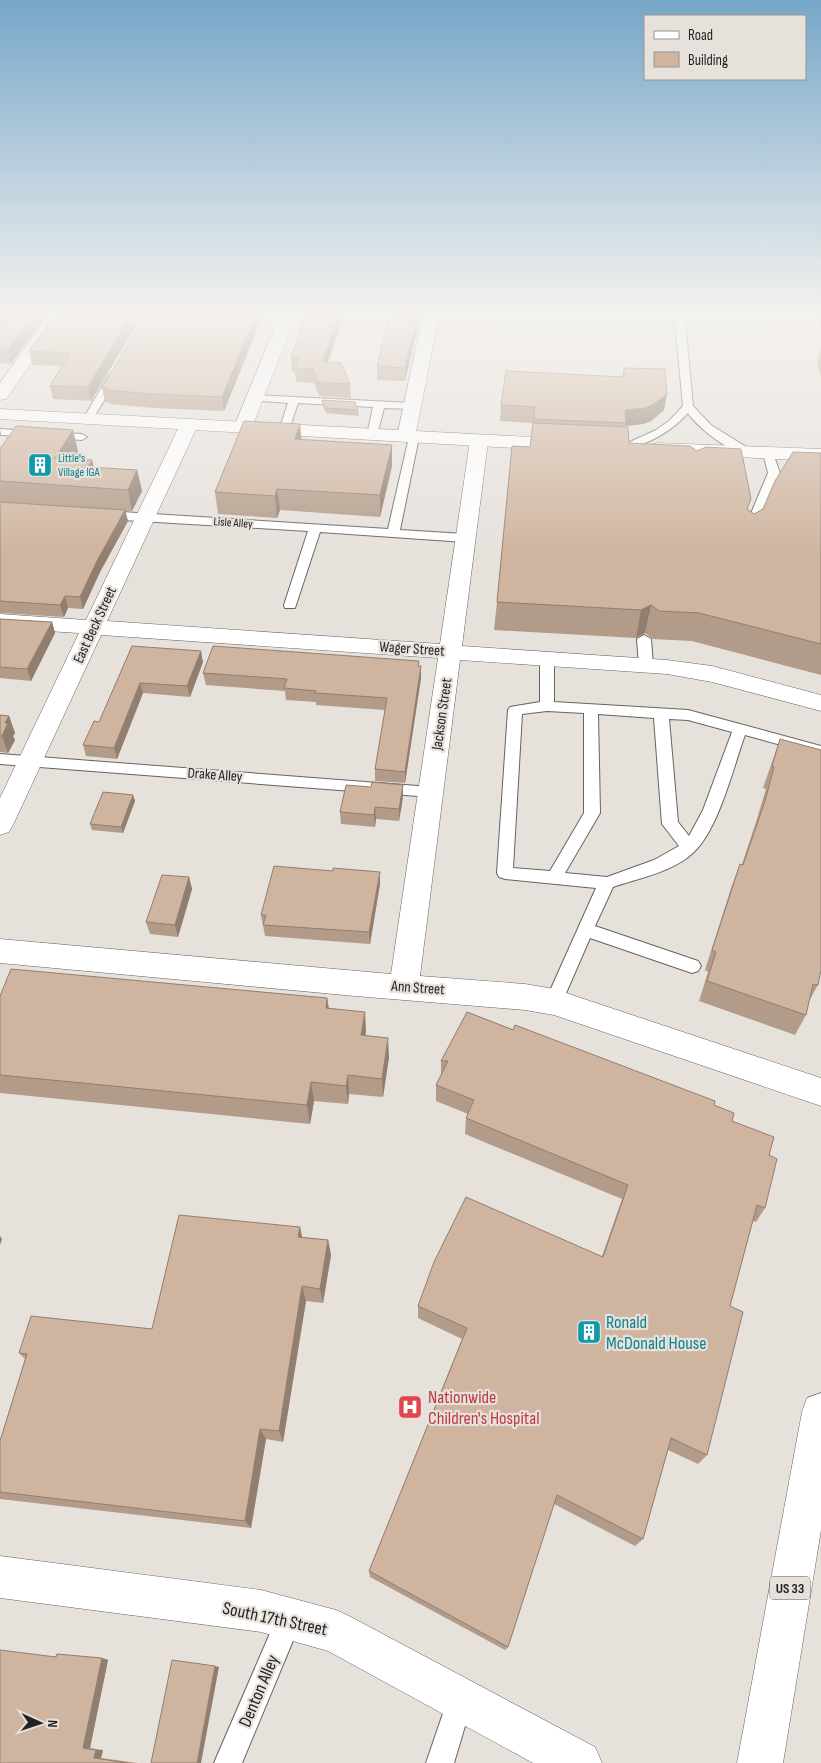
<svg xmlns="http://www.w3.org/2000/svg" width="821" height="1763" font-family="'Sofia Sans Condensed',sans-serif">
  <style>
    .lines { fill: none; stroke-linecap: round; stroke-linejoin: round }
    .service-casing { stroke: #68635f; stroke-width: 2 }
    .minor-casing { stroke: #68635f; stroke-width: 1 }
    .primary-casing { stroke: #68635f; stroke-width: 1 }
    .service { fill: #fff; fill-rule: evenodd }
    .minor { fill: #fff; fill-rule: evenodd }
    .primary { fill: #fff; fill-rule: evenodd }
    .wall { fill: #b29b89 }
    .shaded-wall { fill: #917e6f }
    .building { fill: #cfb49f; stroke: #917e6f }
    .labels { text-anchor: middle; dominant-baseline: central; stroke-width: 4.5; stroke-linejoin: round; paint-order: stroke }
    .far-culture-label { font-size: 12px; fill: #0d838f; stroke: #e7e1dc; text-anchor: start }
    .far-street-label { font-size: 12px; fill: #262322; stroke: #e7e1dc }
    .shield { fill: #e7e1dc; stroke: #605c5a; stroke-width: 1 }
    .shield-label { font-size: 14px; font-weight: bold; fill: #262322 }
    .street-label { font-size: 15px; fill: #262322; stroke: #e7e1dc }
    .near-culture-label { font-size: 18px; fill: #0d838f; stroke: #e7e1dc; text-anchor: start }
    .near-health-label { font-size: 18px; fill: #be3a42; stroke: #e7e1dc; text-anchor: start }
    .near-street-label { font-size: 18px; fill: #262322; stroke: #e7e1dc }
  </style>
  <rect width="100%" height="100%" fill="#e7e1dc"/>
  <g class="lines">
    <defs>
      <g id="service">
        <path d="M674,310H684L693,406L711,425L751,450L752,452L751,454C735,458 696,426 688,413C671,432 648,444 624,450L619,447L656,430L670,420L683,406Z"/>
        <path d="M114,372L119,375L93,419L92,421H84L83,419L109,375Z"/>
        <path d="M255,395L412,403L417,406L412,409L384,408L377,435L372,438L367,435L373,407L298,403L289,430L284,433L279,430L288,403L251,400L250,398Z"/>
        <path d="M0,429L82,434L87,437L82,440L1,435Z"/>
        <path d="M414,434L419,437L400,530L465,534L471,538L465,542L320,532L295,608H285L284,605L308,531L106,519L100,515L106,511L388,529L409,437Z"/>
        <path d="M768,450L773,453L780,473L756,530L750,534L744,530L768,473L763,453Z"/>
        <path d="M644,635L651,639L653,666L651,669H641L639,666L637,639Z"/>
        <path d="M547,655L552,656L554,659V702L688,710L821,746V756L745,735C733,768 719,828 694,852C673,872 639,878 613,887L595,926L698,961L701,966L698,971L692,973L590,938L560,1007L554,1010L548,1007L545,1002L596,888L505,879L499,877L497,873L508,710L510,707L540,702V659L542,656ZM547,711L584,713V813L550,871L513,868L522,714ZM598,714L654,718L662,824L679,846L654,860L607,877L565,873L600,813ZM669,719L688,720L732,732L703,810L689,836L678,822Z"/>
        <path d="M0,754L431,787L436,788L439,792L436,796L431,797L0,764Z"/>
        <path d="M289,1606L298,1610L302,1619L242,1763H214L280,1610Z"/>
        <path d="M460,1686L469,1690L473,1699L454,1763H426L451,1690Z"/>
      </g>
      <g id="minor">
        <path d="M53,310H69L6,399L0,400V383Z"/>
        <path d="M282,310H298L252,427L249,431L243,432L237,431L234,427Z"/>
        <path d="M424,310H440L415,437L412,441L406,442L400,441L397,437Z"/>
        <path d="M189,420L195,421L198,425L107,621L440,644L470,441L473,437L479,436L485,437L488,441L462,646L667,660L712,666L821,695V711L712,682L667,674L460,660L420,976L525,984L554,989L821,1078V1106L554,1015L525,1010L355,996L0,963V939L391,974L438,658L101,635L13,825L9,832L0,835V798L79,633L0,628V614L86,620L180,425L183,421Z"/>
        <path d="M0,1556L261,1590L336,1610L351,1617L595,1747L602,1763H533L328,1651L261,1632L0,1598Z"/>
      </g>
      <g id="primary">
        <path d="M0,409L568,439L574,441L577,445L574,449L568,451L0,419Z"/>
        <path d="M658,443L821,449V461L651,453L649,449L651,445Z"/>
        <path d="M821,1393V1530L783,1763H737L802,1412L807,1398Z"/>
      </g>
    </defs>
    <use href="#service" class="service-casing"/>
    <use href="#minor" class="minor-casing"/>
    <use href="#primary" class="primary-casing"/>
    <use href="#service" class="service"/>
    <use href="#minor" class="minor"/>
    <use href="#primary" class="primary"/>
  </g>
  <g class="wall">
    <path d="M0,310L11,364L0,363Z"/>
    <path d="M58,310H145L91,401L53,399L50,386L62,366L32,365L29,351Z"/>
    <path d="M148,310H280L278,316L263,315L224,411L153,408L110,404L109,402H105L102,388Z"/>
    <path d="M297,310H345L328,363L350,384L351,398L319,396L314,383L296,382L295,372H292L291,358L305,317H297Z"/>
    <path d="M356,310H422L405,381L377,380V366L390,312Z"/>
    <path d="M815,310H821V329Z"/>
    <path d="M821,348V378L817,363Z"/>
    <path d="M624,368L667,394L664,410L651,421L643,424L625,426L629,443L748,510L754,514L763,509L821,453V675L692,641L653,639L645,633L636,638L494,630L497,602L530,447L533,423L500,421L501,405L622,377Z"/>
    <path d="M322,400L358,410L359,416L326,413L323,406Z"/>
    <path d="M301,440L392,445V466L380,517L280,510L277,518L218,514L215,492Z"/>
    <path d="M0,449L78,451L73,459L94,468L137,470L142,491L132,511H125L128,521L100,572L83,609L68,608L64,617L0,613Z"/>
    <path d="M0,619L52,622L55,633L31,681L0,678Z"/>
    <path d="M132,646L203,662L190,697L143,693L117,759L86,756L83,745L99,722Z"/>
    <path d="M421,666V678L405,783L375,781V769L385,710L316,705V702L286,700L285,691L206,685L203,673Z"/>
    <path d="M0,715L9,716L15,733L13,736L15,740L8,753L0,752Z"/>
    <path d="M780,739L818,985L809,1001L806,1015L795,1035L699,1001L708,972L705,970L732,885L740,864H742L756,822L766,789L763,788Z"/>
    <path d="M403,785V797L399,821L376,819L375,827L341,824L340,812L371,787Z"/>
    <path d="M133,795L135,801L123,833L92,830L90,824Z"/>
    <path d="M189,877L192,889L178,937L150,934L146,922Z"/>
    <path d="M380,884L370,944L265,936L261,915Z"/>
    <path d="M0,996L327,998L329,1008L366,1031L365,1036L389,1057L383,1097L349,1094L348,1104L314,1101L310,1124L0,1093Z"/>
    <path d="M467,1012L714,1105L732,1121L769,1155L765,1208L756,1222L753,1221L730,1306L707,1455L698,1464L668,1450L643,1539L635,1546L554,1504L508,1647L505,1650L370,1577L369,1571L462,1339L418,1318V1306L602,1256L622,1199L465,1134L466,1118L468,1114L436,1101V1085L441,1075V1061Z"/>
    <path d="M300,1227L302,1237L328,1240L331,1255L323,1303L306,1301L283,1442L266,1439L251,1528L0,1499V1441L25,1359L19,1353L152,1329Z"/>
    <path d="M56,1657L102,1658L108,1660L90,1748L103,1750L101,1758L138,1763H0Z"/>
  </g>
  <g class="shaded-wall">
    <path d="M37,310H50L11,364L8,350Z"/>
    <path d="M134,310H145L91,401L88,387Z"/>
    <path d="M258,310H262L263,315L224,411L222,397Z"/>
    <path d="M277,310H280L278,316Z"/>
    <path d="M340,310H345L323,376V362Z"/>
    <path d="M419,310H422L405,381V368Z"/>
    <path d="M667,394L664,410L651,421L643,424L625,426V410Z"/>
    <path d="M300,424L302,446L295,439Z"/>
    <path d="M73,430L78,451L61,479L55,458Z"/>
    <path d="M392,445V466L380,517V495Z"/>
    <path d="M92,460L98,481L88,467Z"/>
    <path d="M137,470L142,491L132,511L128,490Z"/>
    <path d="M277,489L280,510L277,518L275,496Z"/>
    <path d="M125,510L128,521L100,572L83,609L80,597L97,561Z"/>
    <path d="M65,596L68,608L64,617L60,605Z"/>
    <path d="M651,605L645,633L636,638L641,610Z"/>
    <path d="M52,622L55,633L31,681L27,669Z"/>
    <path d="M201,651L203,662L190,697L187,686Z"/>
    <path d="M421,666V678L405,783V772Z"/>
    <path d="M140,683L143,693L117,759L114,748Z"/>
    <path d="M9,716L15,733L13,736L15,740L8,753L2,736L5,723Z"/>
    <path d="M403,785V797L399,821V809Z"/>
    <path d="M133,795L135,801L123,833L121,827Z"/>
    <path d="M375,807L376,819L375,827L374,815Z"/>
    <path d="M380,872V884L370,944L369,932Z"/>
    <path d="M189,877L192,889L178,937L175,925Z"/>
    <path d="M327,998L330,1018L326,1008Z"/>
    <path d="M365,1012L366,1031L363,1054L361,1035Z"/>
    <path d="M388,1038L389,1057L383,1097L382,1079Z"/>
    <path d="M348,1075L349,1094L348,1104L346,1086Z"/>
    <path d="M311,1082L314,1101L310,1124L307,1105Z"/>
    <path d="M300,1227L303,1242L298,1237Z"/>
    <path d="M0,1236L2,1239L0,1245Z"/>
    <path d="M328,1240L331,1255L323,1303L320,1289Z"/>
    <path d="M302,1286L306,1301L283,1442L279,1431Z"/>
    <path d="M260,1429L266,1439L251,1528L245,1521Z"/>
    <path d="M102,1658L108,1660L90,1748H83Z"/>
    <path d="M215,1666L219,1667L201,1763H197Z"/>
    <path d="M96,1750H103L101,1758H94Z"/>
  </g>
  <g class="building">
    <path d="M0,310H37L8,350H0Z"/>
    <path d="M58,310H134L88,387L50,386L70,353L29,351Z"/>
    <path d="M148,310H258L222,397L150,394L107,390L108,388H102Z"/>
    <path d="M308,310H340L323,362L341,363L350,384L318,382L313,369L295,368L299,358H291Z"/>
    <path d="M391,310H419L405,368L377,366Z"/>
    <path d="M624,368L665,369L667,394L654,404L646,408L625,410L626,423L534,419L535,407L501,405L506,371L624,377Z"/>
    <path d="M322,400L355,402L358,410L325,408Z"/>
    <path d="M244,421L300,424L295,439L392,445L380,495L277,489L275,496L215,492Z"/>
    <path d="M533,423L628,427L629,443L690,446L697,451L706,447L741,449L751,499L747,509L754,514L763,509L775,481L793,452L821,453V644L699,613L659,611L651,605L641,610L497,602L512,446L530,447Z"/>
    <path d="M16,426L73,430L55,458L92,460L88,467L137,470L128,490L0,481V449Z"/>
    <path d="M0,502L125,510L97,561L80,597L65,596L60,605L0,601Z"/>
    <path d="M0,619L52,622L27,669L0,667Z"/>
    <path d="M132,646L201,651L187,686L140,683L114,748L83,745L94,721L99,722Z"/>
    <path d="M213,646L419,661L418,666H421L405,772L375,769L387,698L315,693L316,691L284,688L287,679L203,673Z"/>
    <path d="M0,715L9,716L5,723H8L2,736H0Z"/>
    <path d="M780,739L821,750V970L818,985L813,984L806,1015L707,981L716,952L712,950L740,864L743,865L765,801L774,767L772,766Z"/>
    <path d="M372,782L403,785L399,809L375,807L374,815L340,812L346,785L371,787Z"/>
    <path d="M103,792L133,795L121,827L90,824Z"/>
    <path d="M274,866L333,871V868L380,872L369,932L263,925L266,915H261Z"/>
    <path d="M162,875L189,877L175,925L146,922Z"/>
    <path d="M11,969L327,998L326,1008L365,1012L361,1035L388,1038L382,1079L348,1075L346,1086L311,1082L307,1105L0,1075V996Z"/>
    <path d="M467,1012L513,1030L515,1025L715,1101L714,1105L734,1113L732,1121L774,1137L769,1155L777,1159L765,1208L757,1205L730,1306L743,1312L707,1455L671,1438L643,1539L557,1495L508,1647L369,1571L467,1328L418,1306L434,1262L466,1197L603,1257L628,1185L466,1118L474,1100L436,1085L448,1061H441Z"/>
    <path d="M179,1215L300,1227L298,1237L328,1240L320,1289L302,1286L279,1431L260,1429L245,1521L0,1492V1441L27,1354L19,1353L31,1316L152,1329Z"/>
    <path d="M0,1650L56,1657L57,1654L102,1658L83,1748L96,1750L94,1758L128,1763H0Z"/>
    <path d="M172,1660L215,1666L197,1763H151Z"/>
  </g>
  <linearGradient id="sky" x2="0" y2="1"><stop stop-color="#76a6c8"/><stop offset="0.56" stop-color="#f4f2ef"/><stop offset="1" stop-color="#f4f2ef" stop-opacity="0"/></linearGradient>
  <rect width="821" height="557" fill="url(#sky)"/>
  <defs>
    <symbol id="building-square" viewBox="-11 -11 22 22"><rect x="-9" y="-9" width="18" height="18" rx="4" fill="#0f9aa8" stroke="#e7e1dc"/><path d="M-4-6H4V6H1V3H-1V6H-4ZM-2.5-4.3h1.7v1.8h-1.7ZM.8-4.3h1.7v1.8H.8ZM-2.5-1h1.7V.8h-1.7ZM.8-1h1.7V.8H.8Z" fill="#fff"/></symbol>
    <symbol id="hospital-square" viewBox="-11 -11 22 22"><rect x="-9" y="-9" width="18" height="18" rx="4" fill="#e0444e" stroke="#e7e1dc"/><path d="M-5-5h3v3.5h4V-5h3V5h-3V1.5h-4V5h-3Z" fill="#fff"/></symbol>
  </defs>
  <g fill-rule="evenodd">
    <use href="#building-square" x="26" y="451" width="28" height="28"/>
    <use href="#building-square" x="575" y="1318" width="28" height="28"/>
    <use href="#hospital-square" x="396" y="1393" width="28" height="28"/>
  </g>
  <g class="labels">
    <g class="far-culture-label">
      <text x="58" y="458">Little's<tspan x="58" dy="14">Village IGA</tspan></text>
    </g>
    <g class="far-street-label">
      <text transform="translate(233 523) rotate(4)">Lisle Alley</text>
    </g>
    <rect class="shield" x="770" y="1576.5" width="40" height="23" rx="4"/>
    <g class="shield-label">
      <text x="790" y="1588">US 33</text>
    </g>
    <g class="street-label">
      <text transform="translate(95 625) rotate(-65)">East Beck Street</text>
      <text transform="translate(412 649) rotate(4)">Wager Street</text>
      <text transform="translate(442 714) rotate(-82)">Jackson Street</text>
      <text transform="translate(215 775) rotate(4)">Drake Alley</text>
      <text transform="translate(418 988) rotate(4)">Ann Street</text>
    </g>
    <g class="near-culture-label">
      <text x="606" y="1322">Ronald<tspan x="606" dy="21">McDonald House</tspan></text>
    </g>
    <g class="near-health-label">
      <text x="428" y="1397">Nationwide<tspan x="428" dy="21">Children's Hospital</tspan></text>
    </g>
    <g class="near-street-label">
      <text transform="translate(275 1619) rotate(12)">South 17th Street</text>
      <text transform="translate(259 1691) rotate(-67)">Denton Alley</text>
    </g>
  </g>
  <rect x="644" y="15" width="162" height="65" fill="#e7e1dc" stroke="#9a9592"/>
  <rect x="654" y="31" width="25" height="8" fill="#ffffff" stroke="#9a9592"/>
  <text x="688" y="40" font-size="15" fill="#262322">Road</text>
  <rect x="654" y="52" width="25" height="15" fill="#cfb49f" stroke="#9a9592"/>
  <text x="688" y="65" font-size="15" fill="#262322">Building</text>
  <g transform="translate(40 1723) rotate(93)" stroke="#e7e1dc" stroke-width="4" paint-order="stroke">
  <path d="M0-4L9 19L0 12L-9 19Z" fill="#262322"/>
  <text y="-8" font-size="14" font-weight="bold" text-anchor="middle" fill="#262322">N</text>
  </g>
</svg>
